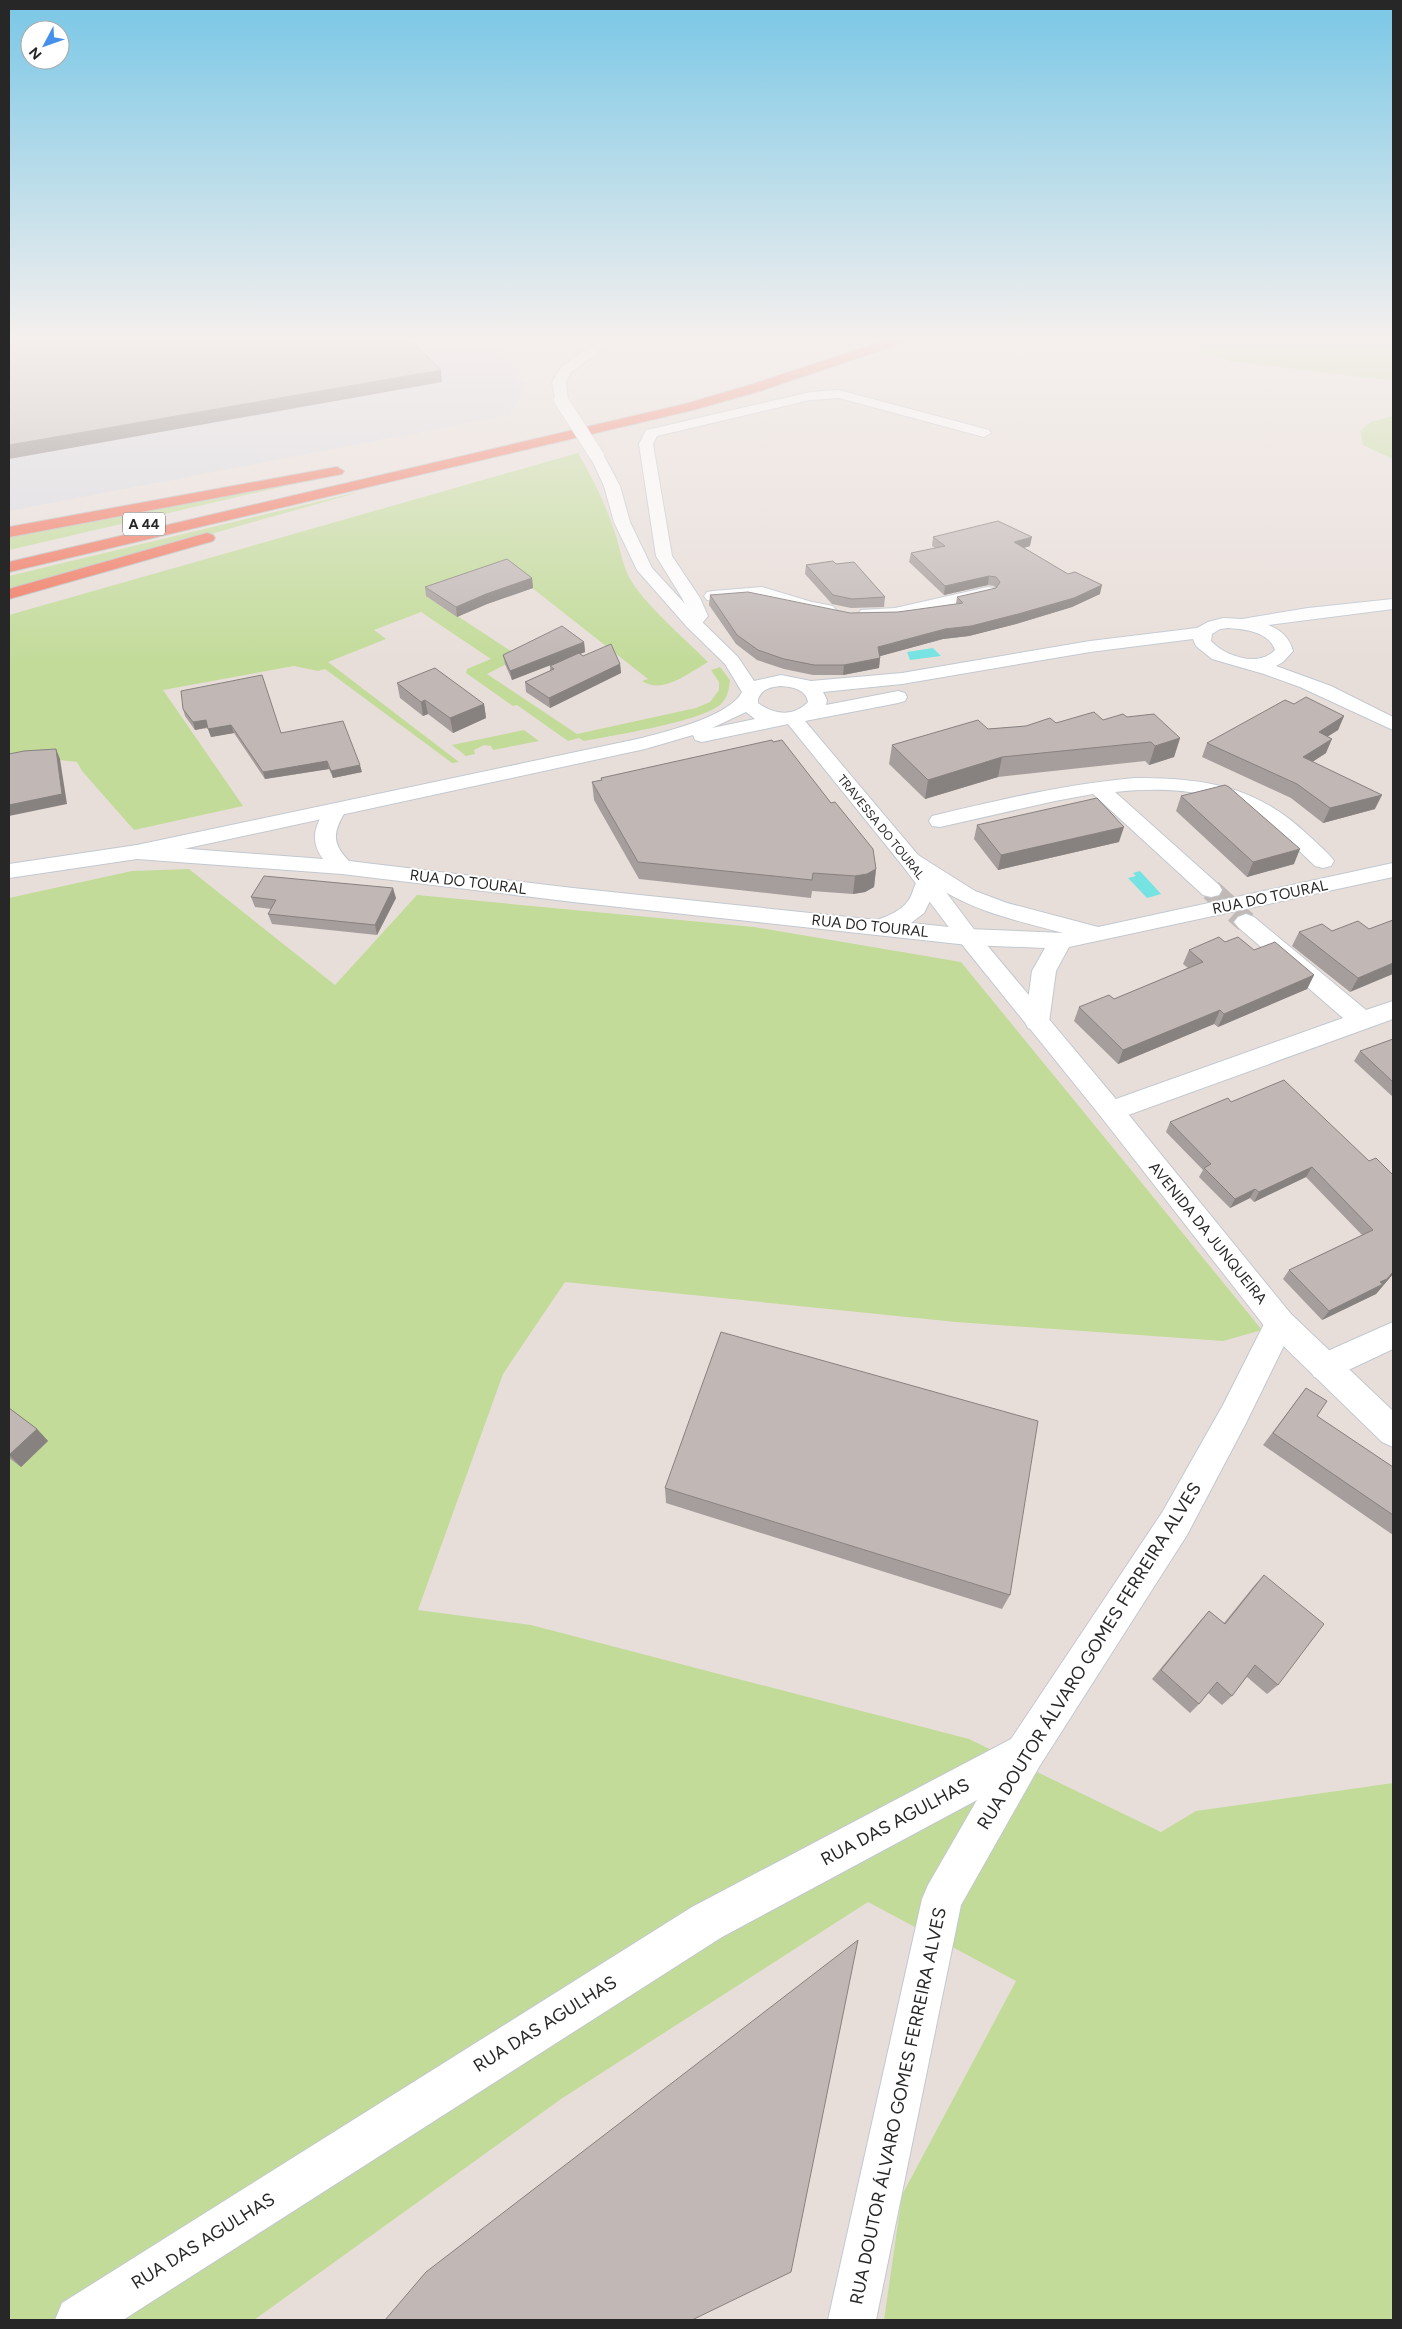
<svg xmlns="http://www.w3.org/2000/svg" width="1402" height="2329" font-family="Figtree,sans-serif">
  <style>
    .industrial { fill: #dadae1 }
    .green { fill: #c2db99 }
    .water { fill: #74e3e2 }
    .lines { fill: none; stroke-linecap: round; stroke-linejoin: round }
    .street-tunnel { stroke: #c1b9b5; stroke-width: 22; stroke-dasharray: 22 11; stroke-linecap: butt }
    .street-casing { stroke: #c2c8d0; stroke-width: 2 }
    .secondary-casing { stroke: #c2c8d0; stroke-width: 2 }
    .highway-casing { stroke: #bebebe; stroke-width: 2 }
    .street { fill: #fff; fill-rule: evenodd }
    .secondary { fill: #fff; fill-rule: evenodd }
    .highway { fill: #f0755d; fill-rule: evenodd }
    .secondary-bridge-casing { stroke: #c2c8d0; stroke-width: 15; stroke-linecap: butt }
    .secondary-bridge { stroke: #fff; stroke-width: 14 }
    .wall { fill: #a69e9d }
    .shaded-wall { fill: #87817f }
    .building { fill: #c1b8b6; stroke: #87817f }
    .labels { text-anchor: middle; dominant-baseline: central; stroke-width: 4; stroke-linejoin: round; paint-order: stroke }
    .far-street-label { font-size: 12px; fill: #272727; stroke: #fff }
    .shield { fill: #fff; stroke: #686868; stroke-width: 1 }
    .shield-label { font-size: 14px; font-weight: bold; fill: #272727 }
    .street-label { font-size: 15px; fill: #272727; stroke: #fff }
    .near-street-label { font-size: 18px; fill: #272727; stroke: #fff }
  </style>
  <rect width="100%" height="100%" fill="#e8ded9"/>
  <path class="industrial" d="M9,338H485L513,362L518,376L515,380L528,382L510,415L9,511Z"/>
  <g class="green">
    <path d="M1157,338H1393V381L1229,361Z"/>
    <path d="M1393,416V459L1363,445L1360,431L1371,422Z"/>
    <path d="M578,453C593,479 606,505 615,533C620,548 622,563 629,577C643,603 686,640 708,662C690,672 663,695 642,681L648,679L508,569L427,596L520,657L487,674L577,734L696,708L710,702L719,690V682L711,670L720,667L730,680C729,689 728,697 721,704C701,722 614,735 584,741L579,738L568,741L517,705L513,706L466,673L467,669L491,659L421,612L374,630L386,639L328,662L459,762L452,763L325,669L318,671L294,666L163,690L243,806L134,830L82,771L77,762L51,759L9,764V615Z"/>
    <path d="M341,473L9,550V537Z"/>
    <path d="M354,493H356L9,591V576Z"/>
    <path d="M524,730L539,741L493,750L491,746L484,745L474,750L475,754L466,756L452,745Z"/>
    <path d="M189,869L335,985L417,895L754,927L961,962L1262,1330L1223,1341L956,1322L565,1282L503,1374L418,1610L531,1625L969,1739L1161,1832L1196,1811L1393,1783V2320H884L902,2195L1016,1981L868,1902L561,2099L254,2320H9V898L132,871Z"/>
  </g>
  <g class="water">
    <path d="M933,648L941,656L910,660L907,652Z"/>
    <path d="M1140,871L1161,894L1147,898L1128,878L1136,876L1133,873Z"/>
  </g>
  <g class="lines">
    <path class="street-tunnel" d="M1211,890L1246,922"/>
    <defs>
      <g id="street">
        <path d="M839,390L989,430L991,433L984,437L839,398L810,400L657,436L653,444L672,556L700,598L708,616L699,627H687L684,623L690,615L682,598L656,556L639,444L646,430L651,429L810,392Z"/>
        <path d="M762,587L812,602L833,606L836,610L833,614C808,620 785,599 760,597C745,596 728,600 713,601L707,600L704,596L707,592L713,591Z"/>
        <path d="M988,587L994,588L997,592L994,596C962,603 890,625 861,618L858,614L861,610L895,608Z"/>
        <path d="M1135,778C1203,778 1255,785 1307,834C1316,843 1327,851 1334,861L1331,866L1323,868L1315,866C1297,849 1281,831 1261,817C1219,789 1163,787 1115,792L1219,885L1222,890L1219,895L1211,897L1203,895L1093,794L1055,801L940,827L932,826L929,821L932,816C999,800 1066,784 1135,778Z"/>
        <path d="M335,804L342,806L346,810C334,831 330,842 349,861L573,888L877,920C888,916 901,911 908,901C914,894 913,882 922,877L902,865L899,860L902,855L910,853L918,855L975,891L1007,903L1098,927L1393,863V877L1069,947L1056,971L1049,1022L1046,1028L1037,1031L1028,1028L1025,1022L1032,971L1045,948L968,945L573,902L342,874L137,859L129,857L126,852L129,847L137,845L323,859C309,840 315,824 328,806ZM937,887C975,912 1019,921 1063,933L968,929L911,923L924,913Z"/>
        <path d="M1246,914L1254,917L1366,1010L1393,1001V1019L1120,1118L1111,1121L1102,1118L1098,1111L1102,1104L1343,1018L1238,927L1234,922L1238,917Z"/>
        <path d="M1280,1310L1291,1314L1295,1323L1245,1425L1187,1535L1039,1767L961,1905L876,2320H828L922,1899L928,1885L977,1800L722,1937L123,2320H55L62,2303L692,1907L1011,1739L1163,1511L1223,1405L1269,1314Z"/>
        <path d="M1393,1322V1349L1325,1381L1314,1377L1309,1367L1314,1357Z"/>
      </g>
      <g id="secondary">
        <path d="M603,338H617L571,372L566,382L568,400L566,403H556L552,382L561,367Z"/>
        <path d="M597,452L604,456L620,486L630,522L652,568L699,619L738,657L754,681L781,675L811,681L902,673L1090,641L1197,628L1208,622L1223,618L1242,619L1308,608L1393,599V609L1268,625C1281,630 1289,637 1293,651L1283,662L1276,666L1331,686L1393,717V730L1300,687L1264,674L1212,659L1196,646L1193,639L1090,652L902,684L823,692L827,700L826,705L898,691L905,693L907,697L905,701L898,703L805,721L918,855L976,932L1120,1104L1291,1314L1393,1411V1447L1382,1442L1269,1332L1102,1118L960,942L902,865L788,724L702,742L695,740L693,735L645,749L137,859L9,878V864L137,845L642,738C668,731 730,716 742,692L725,664L687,627L637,570L614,522L604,486L590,456ZM1228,628C1245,629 1269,632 1275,650C1258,668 1225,656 1211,641L1212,634L1220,629ZM781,686C792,687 806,689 808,702C794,717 774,715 758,703V699C762,689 770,687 781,686ZM746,712L755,719L712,728Z"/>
      </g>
      <g id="highway">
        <path d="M893,338H910L908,341L760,391L693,410L9,572V562L685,404L750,385Z"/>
        <path d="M337,467L344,471L342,474L9,537V527Z"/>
        <path d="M207,533L213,535L215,538L213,541L9,599V589Z"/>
      </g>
    </defs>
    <use href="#street" class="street-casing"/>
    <use href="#secondary" class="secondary-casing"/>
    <use href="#highway" class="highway-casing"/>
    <use href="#street" class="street"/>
    <use href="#secondary" class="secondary"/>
    <use href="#highway" class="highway"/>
    <defs>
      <path id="secondary-bridge" d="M561,400L597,456"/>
    </defs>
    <use href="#secondary-bridge" class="secondary-bridge-casing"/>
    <use href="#secondary-bridge" class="secondary-bridge"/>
  </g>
  <g class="wall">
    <path d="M933,537L1030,546L1024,548L1100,594L1072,607L1016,624L969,636L943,639L880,656L879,668L843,675H813L784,669L757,660L736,644L709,605L710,595L850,613L898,612L956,604L957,597L996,588L994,586L988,585L944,595L909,562L911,553L935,548L932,546Z"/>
    <path d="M836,564L885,597L884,607L851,608L832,604L805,574L806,565Z"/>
    <path d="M532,578L533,588L487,604L457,617L426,596L425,587Z"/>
    <path d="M584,642L585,652L580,654L583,656L620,664L621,673L550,708L526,692L525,682L550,671V666L552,664L512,680L505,664L503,655Z"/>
    <path d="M397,683L484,704L486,718L453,733L428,714L423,716L400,698Z"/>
    <path d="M1294,704L1344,716L1338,730L1328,736L1326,753L1312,762L1375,809L1323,823L1291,798L1202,757L1207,743Z"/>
    <path d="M183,709L281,733L362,772L333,778L329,769L265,779L234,733L211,737L208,728L195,730L185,716Z"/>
    <path d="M1127,717L1180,738L1174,757L1149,765L1145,761L998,777L925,799L889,764L892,745L988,729L1103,720Z"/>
    <path d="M601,778L876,869L874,887L865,892L853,894L812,891L811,898L639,879L594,800L592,782L601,780Z"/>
    <path d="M1181,796L1294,864L1247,877L1176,811Z"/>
    <path d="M977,825L1119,842L998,870L974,839Z"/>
    <path d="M251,897L396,898L377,935L272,924L268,914L271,909L255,907Z"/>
    <path d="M1393,920L1350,992L1292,946L1299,932L1332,931L1369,929Z"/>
    <path d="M1225,942L1254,950L1314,975L1307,989L1218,1027L1214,1024L1118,1064L1074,1021L1079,1007L1114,999L1188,968L1183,964L1189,950Z"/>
    <path d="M1393,1039V1097L1354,1061L1360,1051Z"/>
    <path d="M1231,1102L1369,1161L1393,1175V1274L1376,1294L1322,1320L1283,1279L1289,1270L1362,1235L1306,1177L1254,1202L1250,1198L1230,1208L1199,1177L1203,1170L1166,1132L1170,1122Z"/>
    <path d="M1306,1388L1317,1416L1393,1467V1535L1263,1445Z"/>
    <path d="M9,1408L37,1429L48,1441L21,1467L9,1458Z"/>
    <path d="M665,1488L1010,1595L1002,1609L666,1503Z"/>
    <path d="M1264,1575L1278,1685L1267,1694L1247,1677L1232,1696L1222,1705L1208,1693L1199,1704L1190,1713L1152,1679L1200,1621L1209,1611L1224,1623L1254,1586Z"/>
  </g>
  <g class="shaded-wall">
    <path d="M441,370L442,382L9,459V445Z"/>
    <path d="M1032,537L1030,546L1012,551L1014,542Z"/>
    <path d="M989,576L988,585L944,595L945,586Z"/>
    <path d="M532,578L533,588L487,604L457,617L456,607L486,594Z"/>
    <path d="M1102,585L1100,594L1072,607L1016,624L969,636L943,639L877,657L878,647Z"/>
    <path d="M584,642L585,652L512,680L510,671Z"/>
    <path d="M880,658L879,668L843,675L844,665Z"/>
    <path d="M620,664L621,673L550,708L549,698Z"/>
    <path d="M425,700L428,714L423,716L421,702Z"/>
    <path d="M484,704L486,718L453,733L450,718Z"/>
    <path d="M1344,716L1338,730L1313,746L1319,732Z"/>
    <path d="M206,720L208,727L195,730L193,722Z"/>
    <path d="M231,725L234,733L211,737L208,729Z"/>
    <path d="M1180,738L1174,757L1149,765L1155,746Z"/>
    <path d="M1332,739L1326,753L1297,772L1303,757Z"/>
    <path d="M56,749L60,759L67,804L9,816V805Z"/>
    <path d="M1002,757L998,777L925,799L928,780Z"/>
    <path d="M327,761L329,769L265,779L263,772Z"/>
    <path d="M360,765L362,772L333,778L331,771Z"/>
    <path d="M1382,795L1375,809L1323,823L1330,808Z"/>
    <path d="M1124,827L1119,842L998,870L1001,855Z"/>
    <path d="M1300,849L1294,864L1247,877L1253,862Z"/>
    <path d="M876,869L874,887L865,892L853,894L855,876Z"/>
    <path d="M393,888L396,898L377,935L375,925Z"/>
    <path d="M1393,963V974L1350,992L1358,978Z"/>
    <path d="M1314,975L1307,989L1218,1027L1224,1014Z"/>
    <path d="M1220,1010L1214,1024L1118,1064L1123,1050Z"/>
    <path d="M1312,1167L1306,1177L1254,1202L1259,1192Z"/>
    <path d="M1255,1189L1250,1198L1230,1208L1235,1199Z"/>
    <path d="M1393,1272V1274L1376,1294L1322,1320L1329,1311L1380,1282Z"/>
    <path d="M37,1429L48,1441L21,1467L9,1455Z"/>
  </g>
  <g class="building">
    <path d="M9,338H408L441,370L9,445Z"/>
    <path d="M998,521L1032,537L1014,542L1068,574L1075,572L1102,585L1074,598L1018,614L971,626L945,629L878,647L880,658L844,665H814L784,659L758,650L737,635L710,595L748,592L850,613L898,612L963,603L957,597L996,588L1000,582L996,577L989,576L945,586L911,553L945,546L933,537Z"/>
    <path d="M507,559L532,578L486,594L456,607L425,587Z"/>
    <path d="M833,561L836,564L854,562L885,597L852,599L833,595L806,565Z"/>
    <path d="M562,626L584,642L510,671L503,655Z"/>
    <path d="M611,644L620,664L549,698L525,682L554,669L550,666L579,653L583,656Z"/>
    <path d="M435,668L484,704L450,718L425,700L421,702L397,683Z"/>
    <path d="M262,675L281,733L343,721L360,765L331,771L327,761L263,772L231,725L208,729L206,720L193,722L183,709L181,691Z"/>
    <path d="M1306,697L1344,716L1319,732L1332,739L1303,757L1382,795L1330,808L1297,784L1207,743L1285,700L1294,704Z"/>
    <path d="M1094,712L1103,720L1123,714L1127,717L1154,714L1180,738L1155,746L1151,742L1002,757L928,780L892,745L978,720L988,729L1026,726L1050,718L1056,723Z"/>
    <path d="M772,740L773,742L782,740L831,803L835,802L873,849L876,869L867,874L855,876L813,873L812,880L638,862L592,782L602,780L601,778Z"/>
    <path d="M56,749L62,794L9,805V754L24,751Z"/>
    <path d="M1225,785L1229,787L1300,849L1253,862L1181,796Z"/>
    <path d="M1097,798L1124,827L1001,855L977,825Z"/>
    <path d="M264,876L393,888L375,925L268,914L276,900L251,897Z"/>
    <path d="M1393,920V963L1358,978L1299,932L1322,924L1332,931L1358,921L1369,929Z"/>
    <path d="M1219,937L1225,942L1238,937L1254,950L1275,942L1314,975L1224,1014L1220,1010L1123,1050L1079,1007L1109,995L1114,999L1203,962L1189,950Z"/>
    <path d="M1393,1039V1082L1360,1051Z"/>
    <path d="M1284,1080L1369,1161L1376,1158L1393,1175V1272L1387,1279L1380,1282L1383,1284L1329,1311L1289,1270L1373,1230L1312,1167L1259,1192L1255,1189L1235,1199L1204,1168L1211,1164L1170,1122L1228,1098L1231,1102Z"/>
    <path d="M721,1332L1038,1421L1010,1595L665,1488Z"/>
    <path d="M1306,1388L1327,1401L1317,1416L1393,1467V1515L1273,1433Z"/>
    <path d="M9,1408L37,1429L9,1455Z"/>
    <path d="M1264,1575L1324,1624L1278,1685L1255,1665L1232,1696L1217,1682L1199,1704L1161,1670L1209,1611L1225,1624Z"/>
    <path d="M858,1940L791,2272L692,2320H385L426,2272Z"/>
  </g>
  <linearGradient id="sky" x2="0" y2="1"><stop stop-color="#79c7e6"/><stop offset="0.51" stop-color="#f5f0ee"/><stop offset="1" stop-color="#f5f0ee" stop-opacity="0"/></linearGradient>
  <rect width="1402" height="664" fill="url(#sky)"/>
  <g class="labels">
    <g class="far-street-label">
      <text transform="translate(881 827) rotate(51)">TRAVESSA DO TOURAL</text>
    </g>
    <rect class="shield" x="123" y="512.5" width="42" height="23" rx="4"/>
    <g class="shield-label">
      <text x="144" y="524">A 44</text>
    </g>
    <g class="street-label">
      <text transform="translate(468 882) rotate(7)">RUA DO TOURAL</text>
      <text transform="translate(1270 897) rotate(-12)">RUA DO TOURAL</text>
      <text transform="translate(870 926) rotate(6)">RUA DO TOURAL</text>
      <text transform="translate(1208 1233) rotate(51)">AVENIDA DA JUNQUEIRA</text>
    </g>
    <g class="near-street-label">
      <text transform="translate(1089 1656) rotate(-58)">RUA DOUTOR ÁLVARO GOMES FERREIRA ALVES</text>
      <text transform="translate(895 1822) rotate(-28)">RUA DAS AGULHAS</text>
      <text transform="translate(545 2024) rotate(-32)">RUA DAS AGULHAS</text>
      <text transform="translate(898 2106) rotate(-78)">RUA DOUTOR ÁLVARO GOMES FERREIRA ALVES</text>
      <text transform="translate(203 2241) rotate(-32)">RUA DAS AGULHAS</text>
    </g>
  </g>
  <rect width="1402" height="2329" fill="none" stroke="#272727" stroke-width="20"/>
  <g transform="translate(45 45) rotate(229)"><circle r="24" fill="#ffffff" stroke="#a9a9a9"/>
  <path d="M0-4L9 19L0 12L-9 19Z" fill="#4590ea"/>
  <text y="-8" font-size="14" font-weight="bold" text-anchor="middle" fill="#272727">N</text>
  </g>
</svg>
